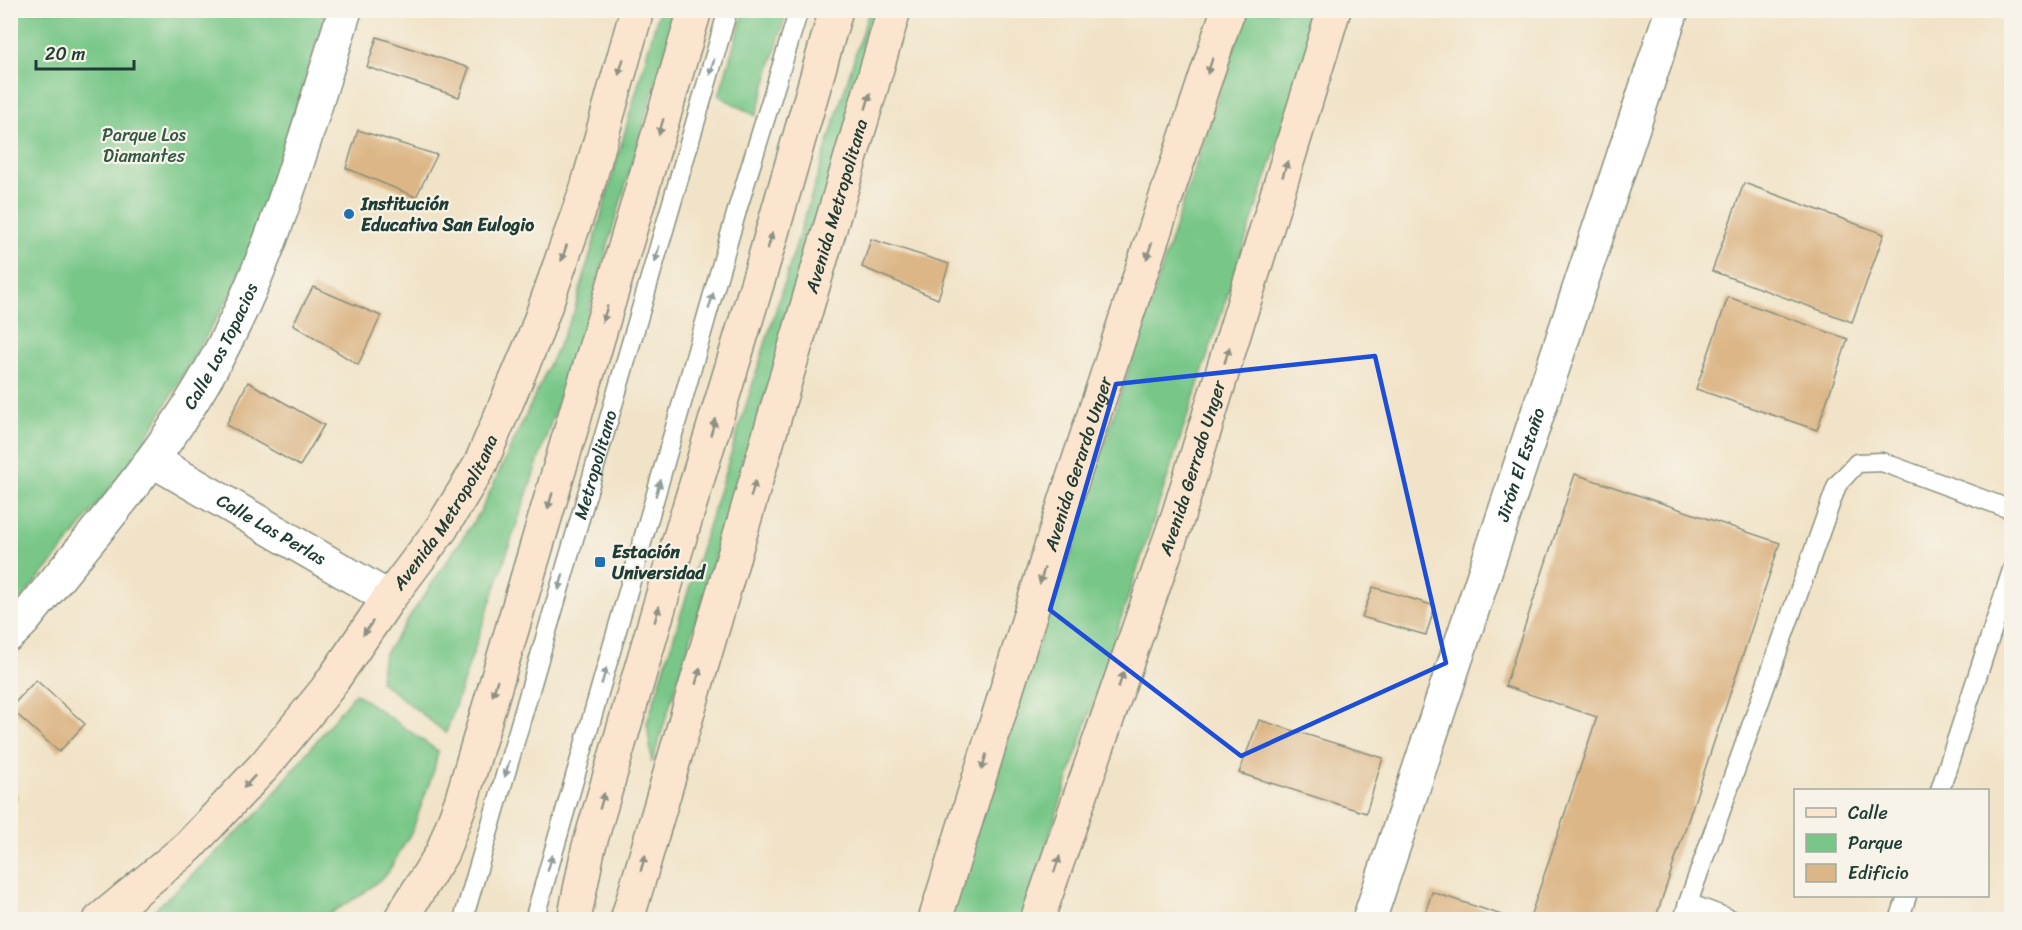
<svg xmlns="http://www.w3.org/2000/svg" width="2022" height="930" font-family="Sriracha,sans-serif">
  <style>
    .green { fill: #78c788; stroke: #4c825e; stroke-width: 1.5 }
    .building { fill: #dcb686 }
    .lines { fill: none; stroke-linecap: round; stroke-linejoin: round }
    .lane-casing { stroke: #88907e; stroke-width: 21 }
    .street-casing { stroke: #88907e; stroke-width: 36 }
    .secondary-casing { stroke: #88907e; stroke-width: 36 }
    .lane { stroke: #fff; stroke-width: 18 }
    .street { stroke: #fff; stroke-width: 33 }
    .secondary { stroke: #fbe5cf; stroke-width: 33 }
    .oneway { fill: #8d9182 }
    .oneway2 { fill: #8f9e9a }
    .marked { fill: none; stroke: #1d4ed8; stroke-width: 4.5; stroke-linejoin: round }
    .poi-dot { fill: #1f6fb2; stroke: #f7f3e8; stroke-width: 2 }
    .labels { text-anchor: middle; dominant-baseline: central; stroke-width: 4.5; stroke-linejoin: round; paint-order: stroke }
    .park-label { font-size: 18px; fill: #315945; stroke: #f7f3e8 }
    .poi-label { font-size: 18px; font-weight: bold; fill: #1f3d34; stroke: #f7f3e8; text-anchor: start }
    .street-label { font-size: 18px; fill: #1f3d34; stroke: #f7f3e8 }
  </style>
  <rect width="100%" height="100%" fill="#f7f3e8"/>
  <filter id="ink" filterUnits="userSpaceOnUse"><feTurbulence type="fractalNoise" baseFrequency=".0167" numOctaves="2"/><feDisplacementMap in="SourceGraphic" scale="12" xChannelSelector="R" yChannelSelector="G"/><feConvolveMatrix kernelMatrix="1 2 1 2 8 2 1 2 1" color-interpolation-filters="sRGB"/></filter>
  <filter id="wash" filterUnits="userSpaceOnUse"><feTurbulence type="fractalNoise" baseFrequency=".008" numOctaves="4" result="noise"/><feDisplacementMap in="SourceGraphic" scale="24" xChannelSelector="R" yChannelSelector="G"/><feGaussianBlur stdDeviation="1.35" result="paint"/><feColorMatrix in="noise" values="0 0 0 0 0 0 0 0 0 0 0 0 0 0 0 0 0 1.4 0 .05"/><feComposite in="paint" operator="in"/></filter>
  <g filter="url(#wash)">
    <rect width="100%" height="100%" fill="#f1e3c7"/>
    <g class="green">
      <path d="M10,11H326L266,205L232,292L138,452L56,558L10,612Z"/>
      <path d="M659,11H677L586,319L446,733L380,681L384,655L481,511L574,312Z"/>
      <path d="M744,11H787L756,116L719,96Z"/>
      <path d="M869,11H885L652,763L647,723Z"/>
      <path d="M1246,11H1321L1022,919L948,920Z"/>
      <path d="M355,693L438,751L434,770L412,831L387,874L361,895L321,919H145L260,811Z"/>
    </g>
    <g id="blocks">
      <g class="building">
        <path d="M377,37L469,68L459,97L367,67Z"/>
        <path d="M358,130L437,155L416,197L346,168Z"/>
        <path d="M1744,183L1884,234L1852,322L1712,271Z"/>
        <path d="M871,239L949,264L938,299L862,267Z"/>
        <path d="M313,287L381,316L358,365L293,324Z"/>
        <path d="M1728,297L1848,339L1817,430L1696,389Z"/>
        <path d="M248,382L324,425L300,466L226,425Z"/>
        <path d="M1575,474L1780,543L1655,920H1529L1597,717L1505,686Z"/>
        <path d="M1373,587L1435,606L1426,635L1362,617Z"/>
        <path d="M36,680L85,724L59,752L10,708Z"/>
        <path d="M1259,720L1383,758L1366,813L1239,773Z"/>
        <path d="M10,788L19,797L10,804Z"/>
        <path d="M1432,892L1514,919V920H1423Z"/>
      </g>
    </g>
  </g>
  <g filter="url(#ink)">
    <use href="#blocks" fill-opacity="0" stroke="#88907e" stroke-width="1.5"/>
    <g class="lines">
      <defs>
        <g id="lane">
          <path d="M1940,790L2012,570"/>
          <path d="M1688,903L1837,485L1857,463L1882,462L2012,510"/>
          <path id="s1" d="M463,920L728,10"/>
          <path d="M534,920L738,207L799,10"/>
          <path d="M1683,920L1688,903L1733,920"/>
          <path d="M1899,920L1907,896"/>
        </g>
        <g id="street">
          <path id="s2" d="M152,460L389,598"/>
          <path id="s3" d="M10,634L24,620C87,541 157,464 207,376C272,263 306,134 345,10"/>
          <path id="s4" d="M1369,920L1672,10"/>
        </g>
        <g id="secondary">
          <path id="s5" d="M100,920L188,847L266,764L326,690L389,598L441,529L480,465L534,338L587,188L637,10"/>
          <path d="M400,920L442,853L461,802L695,10"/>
          <path d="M574,920L588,850L670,570L761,271L836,10"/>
          <path id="s6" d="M627,920L894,10"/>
          <path id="s7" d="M935,920L1066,499L1228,10"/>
          <path id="s8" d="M1037,920L1178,516L1334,10"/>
        </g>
      </defs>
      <use href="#lane" class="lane-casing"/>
      <use href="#street" class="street-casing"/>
      <use href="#secondary" class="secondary-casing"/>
      <use href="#lane" class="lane"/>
      <use href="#street" class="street"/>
      <use href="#secondary" class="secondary"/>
    </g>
    <defs><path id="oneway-solid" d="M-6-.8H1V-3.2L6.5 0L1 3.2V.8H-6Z" transform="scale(1.5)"/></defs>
    <g class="oneway">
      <use href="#oneway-solid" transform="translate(1210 66) rotate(108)"/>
      <use href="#oneway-solid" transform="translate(621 67) rotate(106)"/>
      <use href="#oneway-solid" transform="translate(868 101) rotate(-74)"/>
      <use href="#oneway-solid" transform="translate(661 127) rotate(106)"/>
      <use href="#oneway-solid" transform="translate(1285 169) rotate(-73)"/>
      <use href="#oneway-solid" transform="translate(770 241) rotate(-74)"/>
      <use href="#oneway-solid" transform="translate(1149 251) rotate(108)"/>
      <use href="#oneway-solid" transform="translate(564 253) rotate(109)"/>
      <use href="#oneway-solid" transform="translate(605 314) rotate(107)"/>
      <use href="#oneway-solid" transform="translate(1227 355) rotate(-73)"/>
      <use href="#oneway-solid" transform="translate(713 427) rotate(-73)"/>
      <use href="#oneway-solid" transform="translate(753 489) rotate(-74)"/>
      <use href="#oneway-solid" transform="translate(550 501) rotate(107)"/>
      <use href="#oneway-solid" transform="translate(1042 576) rotate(107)"/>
      <use href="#oneway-solid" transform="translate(657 614) rotate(-74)"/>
      <use href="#oneway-solid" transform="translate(368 628) rotate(125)"/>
      <use href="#oneway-solid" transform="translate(698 676) rotate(-74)"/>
      <use href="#oneway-solid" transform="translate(1121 680) rotate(-71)"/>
      <use href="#oneway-solid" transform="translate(495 688) rotate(106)"/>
      <use href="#oneway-solid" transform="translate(984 762) rotate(107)"/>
      <use href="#oneway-solid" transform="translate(249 782) rotate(133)"/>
      <use href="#oneway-solid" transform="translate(602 801) rotate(-74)"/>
      <use href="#oneway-solid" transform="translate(643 863) rotate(-74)"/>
      <use href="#oneway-solid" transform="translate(1057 864) rotate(-71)"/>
    </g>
    <g class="oneway2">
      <use href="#oneway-solid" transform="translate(712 67) rotate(106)"/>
      <use href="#oneway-solid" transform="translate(657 254) rotate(106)"/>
      <use href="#oneway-solid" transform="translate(711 301) rotate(-74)"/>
      <use href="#oneway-solid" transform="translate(658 488) rotate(-74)"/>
      <use href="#oneway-solid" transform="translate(561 582) rotate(106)"/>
      <use href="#oneway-solid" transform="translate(604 676) rotate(-74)"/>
      <use href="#oneway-solid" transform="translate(507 769) rotate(106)"/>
      <use href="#oneway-solid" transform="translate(550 863) rotate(-74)"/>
    </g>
  </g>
  <path class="marked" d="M1375,356L1446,663L1241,756L1050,610L1116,384Z"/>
  <g class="poi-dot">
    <circle cx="349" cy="214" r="6"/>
    <rect x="594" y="556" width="12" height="12" rx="3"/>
  </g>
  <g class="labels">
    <g class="park-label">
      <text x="144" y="135">Parque Los<tspan x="144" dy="21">Diamantes</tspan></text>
    </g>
    <g class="poi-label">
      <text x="361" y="204">Institución<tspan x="361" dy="21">Educativa San Eulogio</tspan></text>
      <text x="612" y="552">Estación<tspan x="612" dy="21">Universidad</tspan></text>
    </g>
    <g class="street-label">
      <text stroke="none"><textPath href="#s6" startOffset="744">Avenida Metropolitana</textPath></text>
      <text stroke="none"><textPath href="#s3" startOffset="358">Calle Los Topacios</textPath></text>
      <text stroke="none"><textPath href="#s7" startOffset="478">Avenida Gerardo Unger</textPath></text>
      <text stroke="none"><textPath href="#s1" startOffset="474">Metropolitano</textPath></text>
      <text stroke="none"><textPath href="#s4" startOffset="480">Jirón El Estaño</textPath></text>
      <text stroke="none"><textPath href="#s8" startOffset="478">Avenida Gerrado Unger</textPath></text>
      <text stroke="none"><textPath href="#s5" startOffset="538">Avenida Metropolitana</textPath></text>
      <text stroke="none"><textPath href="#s2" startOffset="138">Calle Las Perlas</textPath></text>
    </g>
  </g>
  <rect width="2022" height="930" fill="none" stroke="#f7f3e8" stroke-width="36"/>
  <rect x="1794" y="789" width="195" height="108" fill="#f7f3e8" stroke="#a1aaa0" stroke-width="1.5"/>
  <rect x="1806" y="808" width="30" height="9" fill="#fbe5cf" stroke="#a1aaa0" stroke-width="1.5"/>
  <text x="1848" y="819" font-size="18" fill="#1f3d34">Calle</text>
  <rect x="1806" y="834" width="30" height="18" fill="#78c788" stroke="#a1aaa0" stroke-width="1.5"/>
  <text x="1848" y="849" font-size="18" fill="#1f3d34">Parque</text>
  <rect x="1806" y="864" width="30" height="18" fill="#dcb686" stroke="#a1aaa0" stroke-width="1.5"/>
  <text x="1848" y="879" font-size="18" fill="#1f3d34">Edificio</text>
  <path d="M36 60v9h98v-9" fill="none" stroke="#1f3d34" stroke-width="3"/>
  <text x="45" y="60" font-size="18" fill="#1f3d34" stroke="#f7f3e8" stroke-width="4.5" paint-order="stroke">20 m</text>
</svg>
